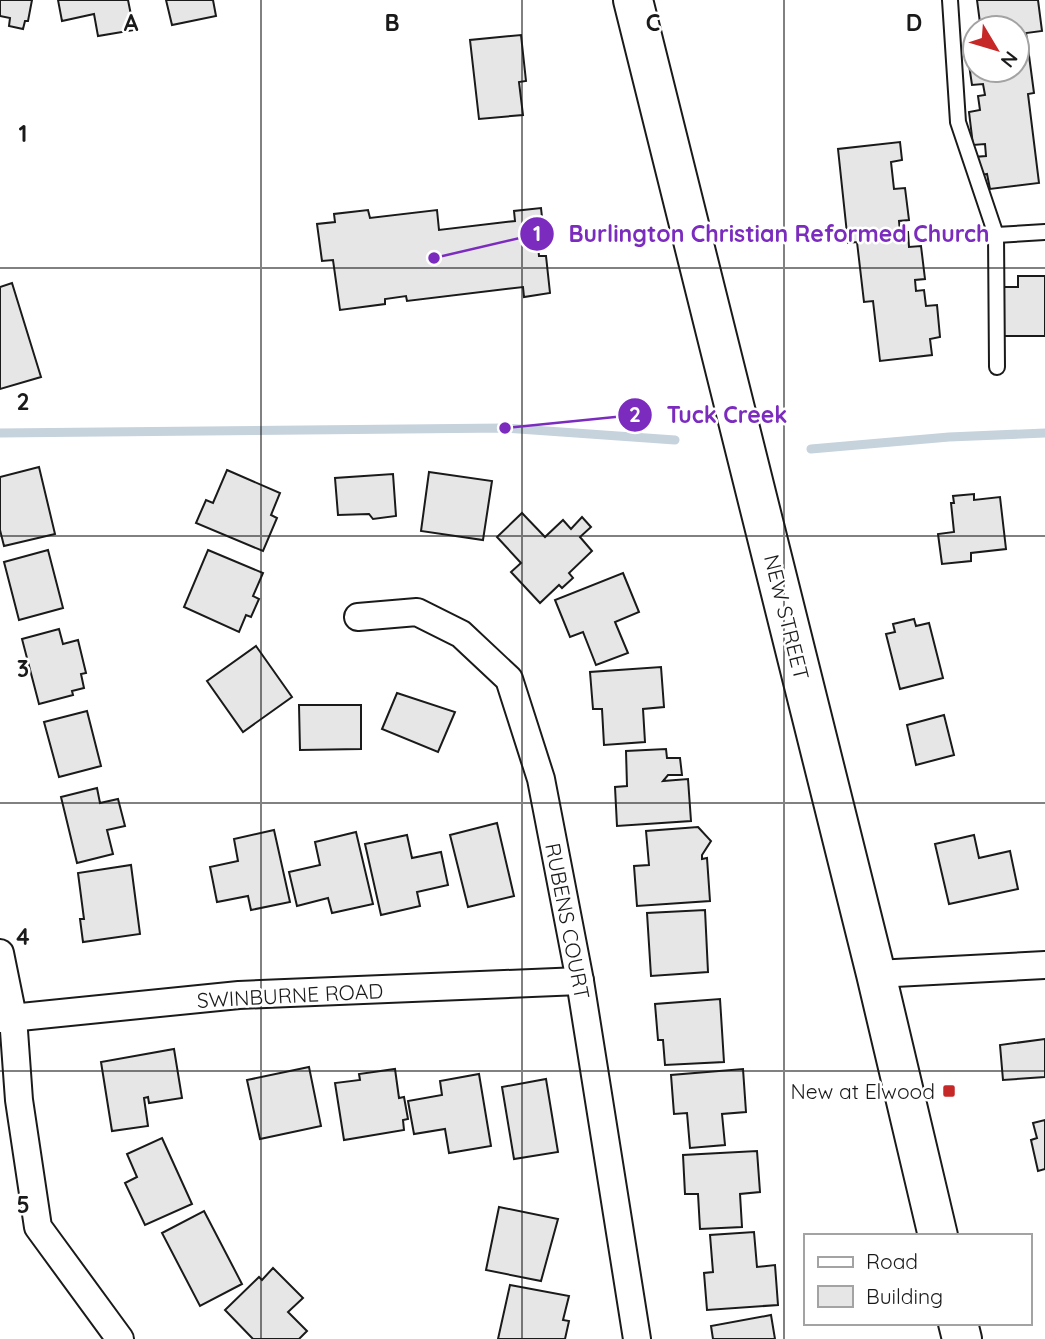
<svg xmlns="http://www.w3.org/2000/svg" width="1045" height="1339" font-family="Quicksand,sans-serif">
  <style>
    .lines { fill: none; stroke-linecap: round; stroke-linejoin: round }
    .stream { stroke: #c6d2dc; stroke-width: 9 }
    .building { fill: #e6e6e6; stroke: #1a1a1a; stroke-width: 2 }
    .service-casing { stroke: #1a1a1a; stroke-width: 18 }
    .minor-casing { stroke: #1a1a1a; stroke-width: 30 }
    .secondary-casing { stroke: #1a1a1a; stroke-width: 42 }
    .service { stroke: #fff; stroke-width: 14 }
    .minor { stroke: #fff; stroke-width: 26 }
    .secondary { stroke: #fff; stroke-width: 38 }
    .grid { fill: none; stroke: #1a1a1a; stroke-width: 2; stroke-opacity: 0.55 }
    .poi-dot { fill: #c62828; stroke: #fff; stroke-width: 2.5 }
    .labels { text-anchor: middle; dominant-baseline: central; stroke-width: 5; stroke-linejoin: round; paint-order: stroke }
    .street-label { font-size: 21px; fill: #1a1a1a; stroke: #fff }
    .poi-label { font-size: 21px; fill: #1a1a1a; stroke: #fff; text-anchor: end }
    .grid-label { font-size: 23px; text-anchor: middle; font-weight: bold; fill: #1a1a1a; stroke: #fff; stroke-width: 5; stroke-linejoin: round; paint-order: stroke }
    .leader { fill: none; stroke: #7b2cbf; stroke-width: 2.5 }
    .callout-dot { fill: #7b2cbf; stroke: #fff; stroke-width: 2.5 }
    .mark-label { font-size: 21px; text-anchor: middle; font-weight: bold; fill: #fff }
    .callout-label { font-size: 23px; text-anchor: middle; font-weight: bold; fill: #7b2cbf; stroke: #fff; stroke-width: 5; stroke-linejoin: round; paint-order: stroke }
  </style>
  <rect width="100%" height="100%" fill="#fff"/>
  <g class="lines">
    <g class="stream">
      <path d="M0,433L505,428L675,440"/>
      <path d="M811,449L949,437L1045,433"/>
    </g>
  </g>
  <g class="building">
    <path d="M0,0H32L28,21H25L23,29L9,26L10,18L0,16Z"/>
    <path d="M58,0H128L134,30L98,36L94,14L62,21Z"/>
    <path d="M166,0H213L216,16L172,25Z"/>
    <path d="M977,0H1038L1042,31L1026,33L1034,93L1028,94L1039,183L990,189L987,174L977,176L974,157L986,156L985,144L973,145L969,112L980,110L978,96L985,95L983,84L972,85L967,51L975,50V70H1017V28H992L991,22L980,23Z"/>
    <path d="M521,35L526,81L519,82L523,115L479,119L470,40Z"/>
    <path d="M900,142L902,160L891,162L894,189L905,188L909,220L899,221L900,232H908L909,247L921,246L925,279L915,280L916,291L924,290L926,306L937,305L940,337L930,339L932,355L880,361L873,301L864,302L857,242L848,243L838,149Z"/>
    <path d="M541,208L545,245L538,246L539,256H546L550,293L524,297L523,287L407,301L406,296L385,299V304L340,310L333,260L322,261L317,224L335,222L334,214L368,210L370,218L437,210L439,230L515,221L514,211Z"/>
    <path d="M1018,276H1045V336H1004V287H1018Z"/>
    <path d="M12,283L41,377L0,389V287Z"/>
    <path d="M39,467L55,534L4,546L0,530V477Z"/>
    <path d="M227,470L280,493L271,515L277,518L263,551L196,523L206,500L213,503Z"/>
    <path d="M429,472L492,481L483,540L421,531Z"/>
    <path d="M393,474L396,516L373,519L369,514L338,515L335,478Z"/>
    <path d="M974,494V500L1000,497L1006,549L971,553V561L942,564L938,534L954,532L951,503H954L953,496Z"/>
    <path d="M522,513L545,537L563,520L571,529L582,517L591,527L580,537L592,551L569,573L573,578L562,588L559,585L540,603L511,572L521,563L497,537Z"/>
    <path d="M48,550L63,608L19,620L4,562Z"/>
    <path d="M208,550L263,573L253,596L259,599L251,617L246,615L239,632L184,607Z"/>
    <path d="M623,573L639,612L615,622L628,653L596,665L583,632L570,637L555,600Z"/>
    <path d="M914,619L916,626L929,623L943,678L900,689L886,634L895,632L893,624Z"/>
    <path d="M59,629L63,644L78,640L86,673L81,674L84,688L72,691L73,695L39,704L22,639Z"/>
    <path d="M256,646L292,697L243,732L207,681Z"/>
    <path d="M661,667L664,707L643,709L645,742L604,745L602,709H593L590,672Z"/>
    <path d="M397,693L455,712L438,752L382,729Z"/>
    <path d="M299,705H361V749L300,750Z"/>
    <path d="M87,711L101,766L59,777L44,722Z"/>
    <path d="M944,715L954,755L916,765L907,725Z"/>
    <path d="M666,749L667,758H680L682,775H668L663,781L688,779L691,821L617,826L615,787L627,786L626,751Z"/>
    <path d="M97,788L100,803L118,799L125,826L107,830L113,854L77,863L61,797Z"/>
    <path d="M497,823L514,896L468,907L450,835Z"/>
    <path d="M698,827L711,841L702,855V859L707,858L710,901L637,906L634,866L649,865L646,831Z"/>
    <path d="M274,830L290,902L251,910L248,896L217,902L210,867L238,861L234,839Z"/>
    <path d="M356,832L373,904L332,913L328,898L297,906L289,872L320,865L315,842Z"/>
    <path d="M407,835L412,858L441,852L448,885L417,892L420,906L381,915L365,844Z"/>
    <path d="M974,835L979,858L1010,851L1018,889L949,904L935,844Z"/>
    <path d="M131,865L140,934L83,942L80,919H84L78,873Z"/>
    <path d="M705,910L708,972L651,976L647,913Z"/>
    <path d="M720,999L724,1062L665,1065L663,1040H658L655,1004Z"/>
    <path d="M1045,1039V1077L1003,1080L1000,1045Z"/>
    <path d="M174,1049L182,1098L149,1103L148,1097L144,1098L148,1126L112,1131L101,1062Z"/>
    <path d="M309,1067L321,1126L260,1139L247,1080Z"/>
    <path d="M395,1069L399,1098L404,1097L408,1119L403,1120L404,1130L344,1140L335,1083L360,1080L359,1074Z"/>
    <path d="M743,1069L746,1112L722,1114L725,1145L690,1148L687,1113L674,1114L671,1075Z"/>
    <path d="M479,1074L491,1146L449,1153L445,1129L414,1134L408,1101L442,1095L440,1081Z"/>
    <path d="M546,1079L558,1152L514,1159L502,1087Z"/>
    <path d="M1045,1120V1169L1038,1171L1031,1140L1037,1138L1033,1123Z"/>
    <path d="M162,1138L192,1204L145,1225L125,1183L137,1177L127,1154Z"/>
    <path d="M757,1151L760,1192L740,1194L742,1227L700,1229L698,1194H685L683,1155Z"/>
    <path d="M499,1207L558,1219L541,1281L486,1270Z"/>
    <path d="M204,1211L242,1284L200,1306L162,1233Z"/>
    <path d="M754,1232L757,1267L775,1265L778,1305L707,1310L704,1273L713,1272L710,1235Z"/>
    <path d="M273,1268L303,1298L288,1312L307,1331L299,1339H253L225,1310L259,1277L262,1280Z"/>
    <path d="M510,1285L569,1296L563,1320L569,1321L565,1339H498Z"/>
    <path d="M771,1315L775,1339H713L711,1326Z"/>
  </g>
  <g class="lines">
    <defs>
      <g id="service">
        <path d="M950,0L958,122L996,235L997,367"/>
        <path d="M996,235L1045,232"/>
      </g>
      <g id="minor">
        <path d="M358,617L417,612L461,634L509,679L541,779L580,981L637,1339"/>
        <path d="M0,953L13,1017L19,1100L38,1227L120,1339"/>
        <path d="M876,974L1045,965"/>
        <path d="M0,1019L239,995L580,981"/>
      </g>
      <g id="secondary">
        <path d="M633,0L876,974L938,1236"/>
        <path d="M958,1323L962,1339"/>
      </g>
    </defs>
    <use href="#service" class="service-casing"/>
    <use href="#minor" class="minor-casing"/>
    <use href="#secondary" class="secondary-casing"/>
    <use href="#service" class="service"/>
    <use href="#minor" class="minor"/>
    <use href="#secondary" class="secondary"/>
  </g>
  <path class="grid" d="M261,0V1339M522,0V1339M784,0V1339M0,268H1045M0,536H1045M0,803H1045M0,1071H1045"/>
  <rect class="poi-dot" x="942" y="1084" width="14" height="14" rx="3.5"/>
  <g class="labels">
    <g class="street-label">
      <text transform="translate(787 617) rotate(76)">NEW STREET</text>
      <text transform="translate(568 921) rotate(79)">RUBENS COURT</text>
      <text transform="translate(290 995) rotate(-3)">SWINBURNE ROAD</text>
    </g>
    <g class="poi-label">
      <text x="935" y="1091">New at Elwood</text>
    </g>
  </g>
  <g class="grid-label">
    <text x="131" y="31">A</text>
    <text x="392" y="31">B</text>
    <text x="653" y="31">C</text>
    <text x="914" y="31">D</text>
    <text x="23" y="142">1</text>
    <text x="23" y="410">2</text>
    <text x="23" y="677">3</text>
    <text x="23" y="945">4</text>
    <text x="23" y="1213">5</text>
  </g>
  <path class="leader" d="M434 258L537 234M505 428L635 415"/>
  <g class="callout-dot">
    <circle cx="434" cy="258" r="7"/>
    <circle cx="505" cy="428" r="7"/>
    <circle cx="537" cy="234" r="18"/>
    <circle cx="635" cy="415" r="18"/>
  </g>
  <g class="mark-label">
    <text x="537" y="241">1</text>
    <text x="635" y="422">2</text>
  </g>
  <g class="callout-label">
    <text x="779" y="242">Burlington Christian Reformed Church</text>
    <text x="727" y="423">Tuck Creek</text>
  </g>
  <rect x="804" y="1234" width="228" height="91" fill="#ffffff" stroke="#a3a3a3" stroke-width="2"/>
  <rect x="818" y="1257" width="35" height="10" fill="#ffffff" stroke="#a3a3a3" stroke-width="2"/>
  <text x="866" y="1269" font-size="21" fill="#1a1a1a">Road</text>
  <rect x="818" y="1286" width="35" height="21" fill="#e6e6e6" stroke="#a3a3a3" stroke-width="2"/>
  <text x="866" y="1304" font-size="21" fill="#1a1a1a">Building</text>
  <g transform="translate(996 49) rotate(128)"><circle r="33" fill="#ffffff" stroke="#a3a3a3" stroke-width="2"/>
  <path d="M0-5L12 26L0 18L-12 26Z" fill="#c62828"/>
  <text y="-10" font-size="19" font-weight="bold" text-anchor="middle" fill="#1a1a1a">N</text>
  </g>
</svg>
